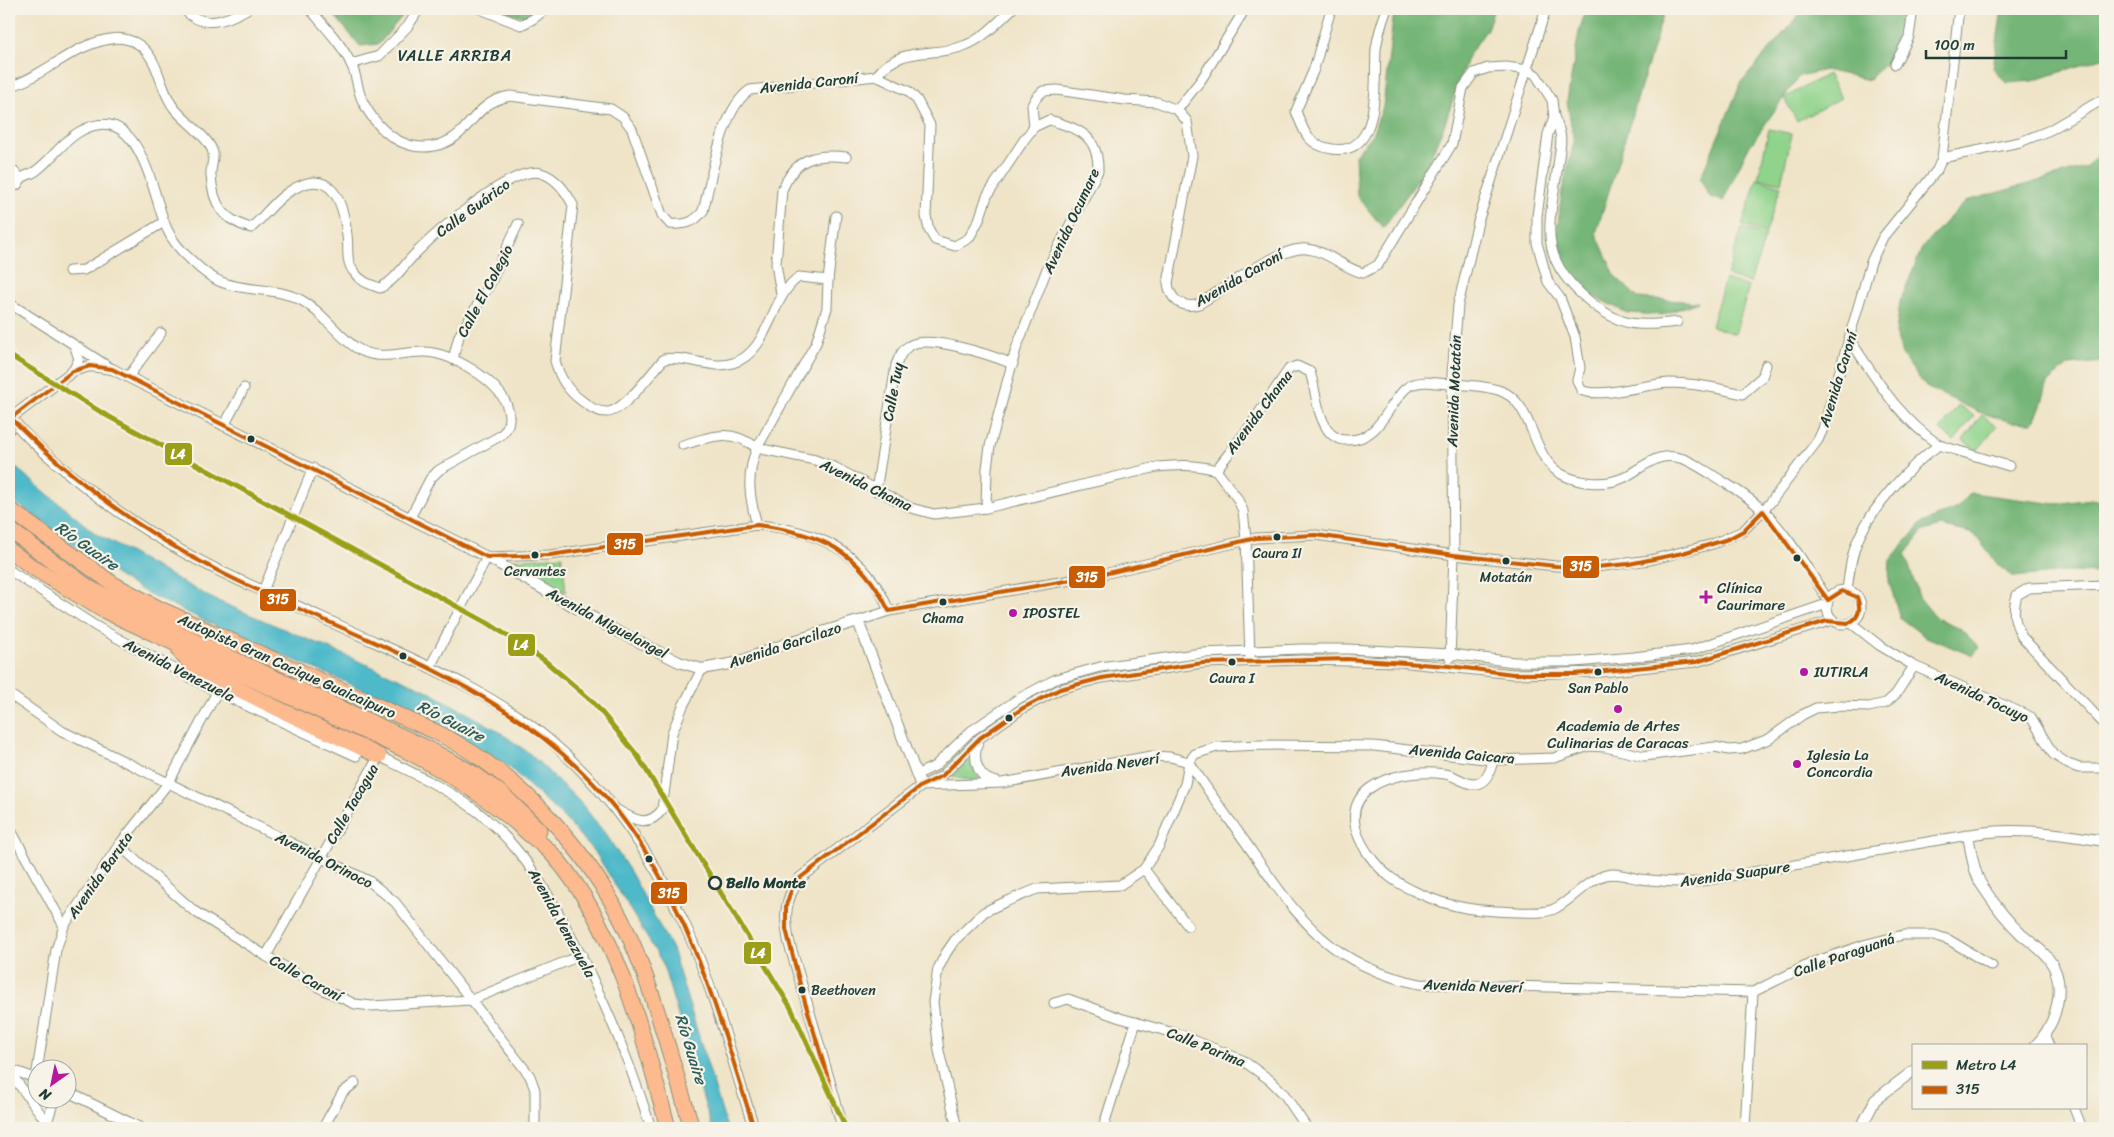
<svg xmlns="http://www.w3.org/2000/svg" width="2114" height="1137" font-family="Sriracha,sans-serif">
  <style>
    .green { fill: #90d38b; stroke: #588860 }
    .forest { fill: #74b577; stroke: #4a7956 }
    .water { fill: #4db9c9; stroke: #367b7e }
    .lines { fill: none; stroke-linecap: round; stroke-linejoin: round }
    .minor-casing { stroke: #87907e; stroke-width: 11 }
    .tertiary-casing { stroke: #87907e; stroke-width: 12 }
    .motorway-casing { stroke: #87907e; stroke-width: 17 }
    .minor { stroke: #fff; stroke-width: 9 }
    .tertiary { stroke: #fff; stroke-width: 10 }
    .motorway { stroke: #fcba8e; stroke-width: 15 }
    .bus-1-casing { stroke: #f7f3e8; stroke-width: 8 }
    .bus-1 { stroke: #c95b00; stroke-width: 4 }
    .metro-1-casing { stroke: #f7f3e8; stroke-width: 9 }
    .metro-1 { stroke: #9a9f17; stroke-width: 5 }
    .bus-dot { fill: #1f3d34; stroke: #f7f3e8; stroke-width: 2 }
    .poi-dot { fill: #b5179e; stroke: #f7f3e8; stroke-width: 2 }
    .stop-dot { fill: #f7f3e8; stroke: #1f3d34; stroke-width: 2.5 }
    .labels { text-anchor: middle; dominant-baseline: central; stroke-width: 4.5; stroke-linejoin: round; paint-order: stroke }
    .bus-label { font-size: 14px; fill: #1f3d34; stroke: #f7f3e8 }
    .street-label { font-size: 15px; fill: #1f3d34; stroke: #f7f3e8 }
    .poi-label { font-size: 15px; fill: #1f3d34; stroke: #f7f3e8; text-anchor: start }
    .stop-label { font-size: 15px; font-weight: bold; fill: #1f3d34; stroke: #f7f3e8; text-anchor: start }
    .neighbourhood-label { font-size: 16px; letter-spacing: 1px; fill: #1f3d34; stroke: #f7f3e8 }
    .water-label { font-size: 16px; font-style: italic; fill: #2a5c59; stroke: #f7f3e8 }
    .line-badge { stroke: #f7f3e8; stroke-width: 2 }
    .badge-label { font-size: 14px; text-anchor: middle; font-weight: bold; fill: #fff }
  </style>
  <rect width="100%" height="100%" fill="#f7f3e8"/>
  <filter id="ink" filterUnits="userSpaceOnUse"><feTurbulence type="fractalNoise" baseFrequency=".02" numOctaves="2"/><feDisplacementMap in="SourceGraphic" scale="10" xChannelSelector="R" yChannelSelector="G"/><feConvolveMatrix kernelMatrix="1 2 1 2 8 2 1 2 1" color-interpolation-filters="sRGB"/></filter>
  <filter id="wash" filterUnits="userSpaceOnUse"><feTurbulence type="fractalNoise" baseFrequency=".0096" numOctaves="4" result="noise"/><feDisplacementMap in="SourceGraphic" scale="20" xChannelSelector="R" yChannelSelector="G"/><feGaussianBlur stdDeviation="1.12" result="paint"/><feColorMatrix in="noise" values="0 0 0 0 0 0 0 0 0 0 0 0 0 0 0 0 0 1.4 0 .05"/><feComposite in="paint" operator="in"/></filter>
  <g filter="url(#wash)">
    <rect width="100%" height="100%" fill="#efe4c7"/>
    <g class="green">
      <path d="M1828,74L1841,98L1797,121L1784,98Z"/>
      <path d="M1769,129L1792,134L1781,183L1758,178Z"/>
      <path d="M1757,179L1781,186L1766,233L1742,225Z"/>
      <path d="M1742,228L1766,235L1750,283L1727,276Z"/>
      <path d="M1725,279L1749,287L1735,334L1711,326Z"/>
      <path d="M1959,405L1974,416L1954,441L1940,430Z"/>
      <path d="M1982,415L1997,426L1977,451L1963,440Z"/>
      <path d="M562,556L566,592L505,562L511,560Z"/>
      <path d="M972,753L970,764L981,782L952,777Z"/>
    </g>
    <g class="forest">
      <path d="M329,9H408L379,44L360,46Z"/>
      <path d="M494,9H535L525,17Z"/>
      <path d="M1398,9H1494L1487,29L1467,58L1445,123L1425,170L1383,228L1357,196L1355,155L1372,134L1383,107L1393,19Z"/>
      <path d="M1586,9H1665L1596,233L1615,276L1638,298L1698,302L1662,315L1627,313L1587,293L1561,263L1556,240L1562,191L1574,142L1567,101L1579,32Z"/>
      <path d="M1804,9H1904L1897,50L1869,80L1825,70L1799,76L1747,150L1723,201L1710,197L1700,179L1741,83Z"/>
      <path d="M2002,9H2105V57L2033,81L2007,83L1993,68Z"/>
      <path d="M2105,147V362L2068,365L2048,382L2041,406L2033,423L2011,422L1979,412L1926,387L1902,355L1896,333L1900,302L1922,248L1947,220L1967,201L2085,168Z"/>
      <path d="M1971,493L2056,504L2091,499L2105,502V573L2064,572L2014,577L1999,566L1974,534L1941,526L1923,531L1905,554L1919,597L1936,618L1960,628L1979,647L1973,656L1924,636L1900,618L1889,581L1890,560L1922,523L1957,508Z"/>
    </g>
    <path class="water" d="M9,462L96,534L211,598L424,689L497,730L530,754L580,802L607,836L631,873L672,949L727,1128H712L662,962L597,855L566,820L508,766L418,713L222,629L145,592L116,575L9,498Z"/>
  </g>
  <g filter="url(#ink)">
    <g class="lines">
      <defs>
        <g id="minor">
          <path d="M184,9C202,30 226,21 247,9"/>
          <path d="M310,9C324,26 342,44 351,64C357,75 357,89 362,100C378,132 407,157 444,143C472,132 473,103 510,96L611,109L623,117L632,129L662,215L670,224C685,225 694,223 703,211C712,178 721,109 750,90L876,76L908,91L917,100L930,125L926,216L929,230L935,240L955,246L969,238L979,220L987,196L1024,140L1034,127L1049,120C1079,128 1099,136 1098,171L1047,269L1016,349L990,446L987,468L986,508"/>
          <path d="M480,9L521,25L533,19L546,9"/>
          <path d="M1331,9L1314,69L1296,111C1304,132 1307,145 1332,149C1382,157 1374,80 1376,49C1378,35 1382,22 1387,9"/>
          <path d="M351,64L379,56L408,26L419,9"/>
          <path d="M1895,64L1909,37L1913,9"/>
          <path d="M876,76C903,43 933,59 966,45C983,39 999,21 1012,9"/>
          <path d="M9,87C45,76 73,44 111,39C121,37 135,40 143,48C160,64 160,90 174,108C184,121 210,138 213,153C214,161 210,169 211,176C213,205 223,220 251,228C265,216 275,200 290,191C331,165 343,201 347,235C349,249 345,261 354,272C361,282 369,284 380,288C396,280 402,267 415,254C435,233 512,165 541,173C557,178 566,192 573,205L555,361C560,378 567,390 582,401C589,406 596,412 606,412C623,413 652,372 664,359C687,355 711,370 733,363C770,352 770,296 799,277L828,280L827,308L816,343L757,448C730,428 713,436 683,445"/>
          <path d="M1177,110L1201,80L1245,9"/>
          <path d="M1554,117C1564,138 1561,141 1558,165C1550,224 1535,256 1588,300C1620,327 1638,327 1677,322"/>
          <path d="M1034,127L1032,105L1036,98L1043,91L1057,90L1125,100L1157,102L1177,110L1187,121L1192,156L1168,283C1170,300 1182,309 1199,304C1225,289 1279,246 1307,249C1328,251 1343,268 1363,273L1378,265L1452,144L1463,88L1474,73L1488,68L1506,67L1528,70L1536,75L1552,100L1554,117L1548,134L1537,216V243L1548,282L1560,298L1575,337L1580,368L1577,380L1581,390C1599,399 1645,384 1669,383C1694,383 1718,388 1742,394L1762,377L1766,365"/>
          <path d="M1942,158L2020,142L2050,130L2105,98"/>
          <path d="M9,170L15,172L21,179"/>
          <path d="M9,188L17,185C19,183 19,181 21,179C24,175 33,174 37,170C52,159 63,141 79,132C141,96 152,196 167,229C172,240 181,251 190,259C199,268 212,279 224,283C249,292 276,287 301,300C323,312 335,333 355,347C378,363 400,351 425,352C451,353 498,380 507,406C511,418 510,428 500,436L439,470L430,479L410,518"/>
          <path d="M69,271L84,270L164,222"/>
          <path d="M828,280L836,216"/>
          <path d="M781,294L776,264L782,190C796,158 814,153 846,157"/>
          <path d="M9,303L112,369"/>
          <path d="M453,359L459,336L490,284L518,224"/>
          <path d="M73,371L79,359L75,347"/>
          <path d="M128,377L161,333"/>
          <path d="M224,426L244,388"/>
          <path d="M1939,445L2009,466"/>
          <path d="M1216,470L1237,498L1243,511L1246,539L1250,657"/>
          <path d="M876,491L896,365C899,357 902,350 909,346C926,333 993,356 1013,364"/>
          <path d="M757,525C749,496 746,476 757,448L815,460L836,468L911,508L934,514L986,508L1157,467C1178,465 1195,464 1216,470L1248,429L1289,369L1297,366L1310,372C1316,390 1316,411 1326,427C1330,435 1339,441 1348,440C1379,440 1386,408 1405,389C1411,383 1418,383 1426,382C1449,385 1475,383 1498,390C1536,401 1529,459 1563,475C1581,484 1607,486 1625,477C1636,471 1647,462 1659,458C1679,452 1694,464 1711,474C1726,484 1744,493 1758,506C1784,528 1809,571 1828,600"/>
          <path d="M9,570L97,627L217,692L356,756"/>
          <path d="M2105,585L2029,588L2017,595C2012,612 2014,621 2022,637L2105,725"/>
          <circle cx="1844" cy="607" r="17"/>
          <path d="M263,591L313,468"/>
          <path d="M1847,591C1849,574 1851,557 1857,542C1871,508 1909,466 1939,445C1896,415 1878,381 1850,340"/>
          <path d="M858,621L889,611L1095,576L1256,538L1316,535L1454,555L1556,566L1596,567L1650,560L1713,544L1743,531L1770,503L1818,440L1823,429L1871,262L1883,237L1937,170L1942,158L1959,9"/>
          <path d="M1851,623L1879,645L1914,666L2031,717L2053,754L2068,764L2079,768H2105"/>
          <path d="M1450,658L1454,555L1452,374L1458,305L1478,222L1546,9"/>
          <path d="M430,667L487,557L550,555L757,525C817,530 866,552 889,611"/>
          <path d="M9,694L62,731L369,881L395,902L530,1076L535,1090V1128"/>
          <path d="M978,742C972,759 977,779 997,782"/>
          <path d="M1493,760C1491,770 1487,784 1474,784C1464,784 1455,775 1445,774C1390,767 1325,792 1369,855C1382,873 1396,883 1416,892C1452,909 1479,911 1519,912C1530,912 1545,914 1556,908C1573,899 1587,880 1606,875C1617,872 1629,877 1640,879C1659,881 1677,883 1696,882L1968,835"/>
          <path d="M916,775L935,766L971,731L1018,699L1056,679L1100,667L1202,653L1301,649H1348L1451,654L1514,662H1575L1634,657L1692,650L1827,604"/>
          <path d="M924,785L942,776L980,738L1023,708L1060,689L1102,678L1203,663L1302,660L1400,662L1513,674L1601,672L1696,662L1833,620"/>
          <path d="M921,786L1002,783L1151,756L1170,757L1189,762C1207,790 1227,816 1246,843C1296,915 1328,966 1420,984L1753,992L1814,962L1867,944L1903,935H1934L1949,940L1992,966"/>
          <path d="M617,810C634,820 648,828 662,810L672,733L683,706L702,669"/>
          <path d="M9,827L64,926"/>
          <path d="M119,845L194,911L266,956L324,990L355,1004L372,1006L471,1000L582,955"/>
          <path d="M1144,869L1188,926"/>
          <path d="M266,956L379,756C413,773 448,789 478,812C520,845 543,884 567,929C602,993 629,1059 651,1128"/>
          <path d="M1054,1003L1068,999L1120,1018L1181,1035L1242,1060L1270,1080L1284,1094L1307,1128"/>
          <path d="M2045,1036L2049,1046"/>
          <path d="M9,1069L38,1079"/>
          <path d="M9,1071L51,1128"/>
          <path d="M36,1078L56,950L64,926L119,845L169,782L217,692"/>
          <path d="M68,1092L141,1128"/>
          <path d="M2074,1108L2082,1128"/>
          <path d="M46,1126L54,1100"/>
          <path d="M323,1128L343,1092L355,1083"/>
          <path d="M957,1128L939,1051L933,1002L938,969L946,953L955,940L984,912L1005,902L1037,889L1120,885L1144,869L1159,846L1185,784L1189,762L1195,754L1217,747L1259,745L1374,746L1493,760L1554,758L1589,746L1605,747L1644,756L1715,747L1729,750L1742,749L1769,739L1802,715L1816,708L1839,706L1869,707L1886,703L1896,694L1914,666"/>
          <path d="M1103,1128L1136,1022"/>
          <path d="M1626,1128H1640"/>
          <path d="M1745,1128L1753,992"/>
        </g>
        <g id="tertiary">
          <path d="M9,415C23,434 42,450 59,465C119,517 188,559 261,590C300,607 337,625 375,642C435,669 499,698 550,741C607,789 652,855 684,923C714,988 732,1060 754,1128"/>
          <path d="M11,418L73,371L90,366L112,369L487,557L613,629L679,662L702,669L735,663L793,641L858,621L921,786L800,878C784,899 784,918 789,942L843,1128"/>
          <path d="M2035,1046C2056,1025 2069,984 2048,958C2041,949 2031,942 2022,935C2007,921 1992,901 1981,884C1973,870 1971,851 1968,835C2015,826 2058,834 2105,841"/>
          <path d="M1861,1128L1875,1100L1913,1071"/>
        </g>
        <g id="motorway">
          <path d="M9,426L11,418"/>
          <path d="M9,509L113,584L160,609L436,732C524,776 599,860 636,952C659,1009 674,1070 692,1128"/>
          <path d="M9,529L89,588L179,634L427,748L476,775L502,794L539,830"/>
          <path d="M9,550L32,567L103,610L407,751C451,774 492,800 529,834C538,841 547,848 555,857C619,932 643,1035 668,1128"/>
          <path d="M180,652C192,668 213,676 231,685C279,711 330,732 379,756"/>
        </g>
      </defs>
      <use href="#minor" class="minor-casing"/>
      <use href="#tertiary" class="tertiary-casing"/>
      <use href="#motorway" class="motorway-casing"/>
      <use href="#minor" class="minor"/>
      <use href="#tertiary" class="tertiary"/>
      <use href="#motorway" class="motorway"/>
      <defs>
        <path id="bus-1" d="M754,1128C720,1020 689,903 618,812C519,685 362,643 224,574C144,534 73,481 11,418L73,371L90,366L112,369L487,557L550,555L757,525C821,533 860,551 889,611L1095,576L1256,538L1316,535L1454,555L1556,566L1596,567L1629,564L1683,553L1728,539L1743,531L1763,511L1828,600L1842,591L1857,597C1861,608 1860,618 1848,623L1827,621L1696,662L1575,674H1513L1449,666L1347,659L1203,663L1102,678L1060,689L1023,708L980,738L942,776L921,786L800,878L791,891L786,905V929L802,992L843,1128"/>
      </defs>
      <use href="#bus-1" class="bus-1-casing"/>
      <use href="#bus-1" class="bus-1"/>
      <defs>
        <path id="metro-1" d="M9,355L104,414L491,625L544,660L593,702L637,755L791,1008L846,1128"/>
      </defs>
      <use href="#metro-1" class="metro-1-casing"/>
      <use href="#metro-1" class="metro-1"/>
    </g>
  </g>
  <g class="bus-dot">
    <circle cx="251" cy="439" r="4.5"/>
    <circle cx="1277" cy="537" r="4.5"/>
    <circle cx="535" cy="555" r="4.5"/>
    <circle cx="1797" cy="558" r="4.5"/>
    <circle cx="1506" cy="561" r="4.5"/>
    <circle cx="943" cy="602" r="4.5"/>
    <circle cx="403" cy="656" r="4.5"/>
    <circle cx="1232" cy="662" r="4.5"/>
    <circle cx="1598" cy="672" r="4.5"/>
    <circle cx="1009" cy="718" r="4.5"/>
    <circle cx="649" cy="859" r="4.5"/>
    <circle cx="802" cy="990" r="4.5"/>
  </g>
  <g class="poi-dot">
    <path d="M1703.5 589.5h5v5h5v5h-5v5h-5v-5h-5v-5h5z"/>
    <circle cx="1013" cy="613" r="5"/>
    <circle cx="1804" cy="672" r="5"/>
    <circle cx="1618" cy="709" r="5"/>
    <circle cx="1797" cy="764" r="5"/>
  </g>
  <circle class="stop-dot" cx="715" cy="883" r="6"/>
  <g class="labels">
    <g class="bus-label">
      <text x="1277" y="553">Caura II</text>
      <text x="535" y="571">Cervantes</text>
      <text x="1506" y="577">Motatán</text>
      <text x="943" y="618">Chama</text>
      <text x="1232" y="678">Caura I</text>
      <text x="1598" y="688">San Pablo</text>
      <text x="811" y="990" text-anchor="start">Beethoven</text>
    </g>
    <g class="street-label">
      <text transform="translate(809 83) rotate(-6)">Avenida Caroní</text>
      <text transform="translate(473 208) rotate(-36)">Calle Guárico</text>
      <text transform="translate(1071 221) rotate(-65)">Avenida Ocumare</text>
      <text transform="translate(1239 278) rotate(-30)">Avenida Caroní</text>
      <text transform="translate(485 291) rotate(-62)">Calle El Colegio</text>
      <text transform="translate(1838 379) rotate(-73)">Avenida Caroní</text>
      <text transform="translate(1454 391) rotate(-88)">Avenida Motatán</text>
      <text transform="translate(893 392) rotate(-79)">Calle Tuy</text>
      <text transform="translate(1259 412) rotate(-53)">Avenida Chama</text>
      <text transform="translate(866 485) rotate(26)">Avenida Chama</text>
      <text transform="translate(607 623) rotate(28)">Avenida Miguelangel</text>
      <text transform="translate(785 645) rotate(-18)">Avenida Garcilazo</text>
      <text transform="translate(287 666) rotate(24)">Autopista Gran Cacique Guaicaipuro</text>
      <text transform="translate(179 670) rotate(27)">Avenida Venezuela</text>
      <text transform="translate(1982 697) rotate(25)">Avenida Tocuyo</text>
      <text transform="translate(1462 754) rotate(5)">Avenida Caicara</text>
      <text transform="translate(1110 765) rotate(-8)">Avenida Neverí</text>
      <text transform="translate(352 804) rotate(-60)">Calle Tacagua</text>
      <text transform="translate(324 860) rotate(27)">Avenida Orinoco</text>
      <text transform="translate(1735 874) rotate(-8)">Avenida Suapure</text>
      <text transform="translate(100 875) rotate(-55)">Avenida Baruta</text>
      <text transform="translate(562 923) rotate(61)">Avenida Venezuela</text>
      <text transform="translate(1844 955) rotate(-19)">Calle Paraguaná</text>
      <text transform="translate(306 978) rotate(29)">Calle Caroní</text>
      <text transform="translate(1473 986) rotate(2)">Avenida Neverí</text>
      <text transform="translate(1206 1047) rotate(22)">Calle Parima</text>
    </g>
    <g class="poi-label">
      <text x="1717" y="588">Clínica<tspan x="1717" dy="17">Caurimare</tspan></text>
      <text x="1023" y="613">IPOSTEL</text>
      <text x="1814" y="672">IUTIRLA</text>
      <text x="1618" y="726" text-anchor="middle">Academia de Artes<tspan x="1618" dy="17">Culinarias de Caracas</tspan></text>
      <text x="1807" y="755">Iglesia La<tspan x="1807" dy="17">Concordia</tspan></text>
    </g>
    <g class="stop-label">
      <text x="726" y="883">Bello Monte</text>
    </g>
    <g class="neighbourhood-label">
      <text x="455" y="55">VALLE ARRIBA</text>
    </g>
    <g class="water-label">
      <text transform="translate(87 546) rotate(35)">Río Guaire</text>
      <text transform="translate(451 721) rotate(27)">Río Guaire</text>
      <text transform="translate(691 1049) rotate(73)">Río Guaire</text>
    </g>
  </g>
  <g class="line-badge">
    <rect x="164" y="442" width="29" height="24" rx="5" fill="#9a9f17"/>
    <rect x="606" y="532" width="38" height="24" rx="5" fill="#c95b00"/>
    <rect x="1562" y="555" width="38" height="24" rx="5" fill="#c95b00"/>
    <rect x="1068" y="565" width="38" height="24" rx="5" fill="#c95b00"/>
    <rect x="259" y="588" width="38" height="24" rx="5" fill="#c95b00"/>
    <rect x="507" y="633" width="29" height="24" rx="5" fill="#9a9f17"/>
    <rect x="650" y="881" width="38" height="24" rx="5" fill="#c95b00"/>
    <rect x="743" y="941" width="29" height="24" rx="5" fill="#9a9f17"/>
  </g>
  <g class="badge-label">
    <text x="178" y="459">L4</text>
    <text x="625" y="549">315</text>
    <text x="1581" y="571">315</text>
    <text x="1087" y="582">315</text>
    <text x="278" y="604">315</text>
    <text x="521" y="650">L4</text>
    <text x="669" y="898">315</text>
    <text x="758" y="958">L4</text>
  </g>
  <rect width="2114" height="1137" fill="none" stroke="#f7f3e8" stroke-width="30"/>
  <rect x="1912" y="1044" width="175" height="65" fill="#f7f3e8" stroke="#a1aaa0"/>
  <rect x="1922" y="1061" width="25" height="8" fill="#9a9f17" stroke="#a1aaa0"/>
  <text x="1956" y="1070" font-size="15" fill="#1f3d34">Metro L4</text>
  <rect x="1922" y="1086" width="25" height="8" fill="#c95b00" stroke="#a1aaa0"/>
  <text x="1956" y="1094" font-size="15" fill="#1f3d34">315</text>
  <g transform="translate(52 1084) rotate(213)"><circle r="24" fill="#f7f3e8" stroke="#a1aaa0"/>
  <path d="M0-4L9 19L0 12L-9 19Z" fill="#b5179e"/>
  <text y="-8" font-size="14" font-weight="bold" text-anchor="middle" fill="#1f3d34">N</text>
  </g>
  <path d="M1926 50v8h140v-8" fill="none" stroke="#1f3d34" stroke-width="2.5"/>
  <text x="1934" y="50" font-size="15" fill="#1f3d34" stroke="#f7f3e8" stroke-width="4" paint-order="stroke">100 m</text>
</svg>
